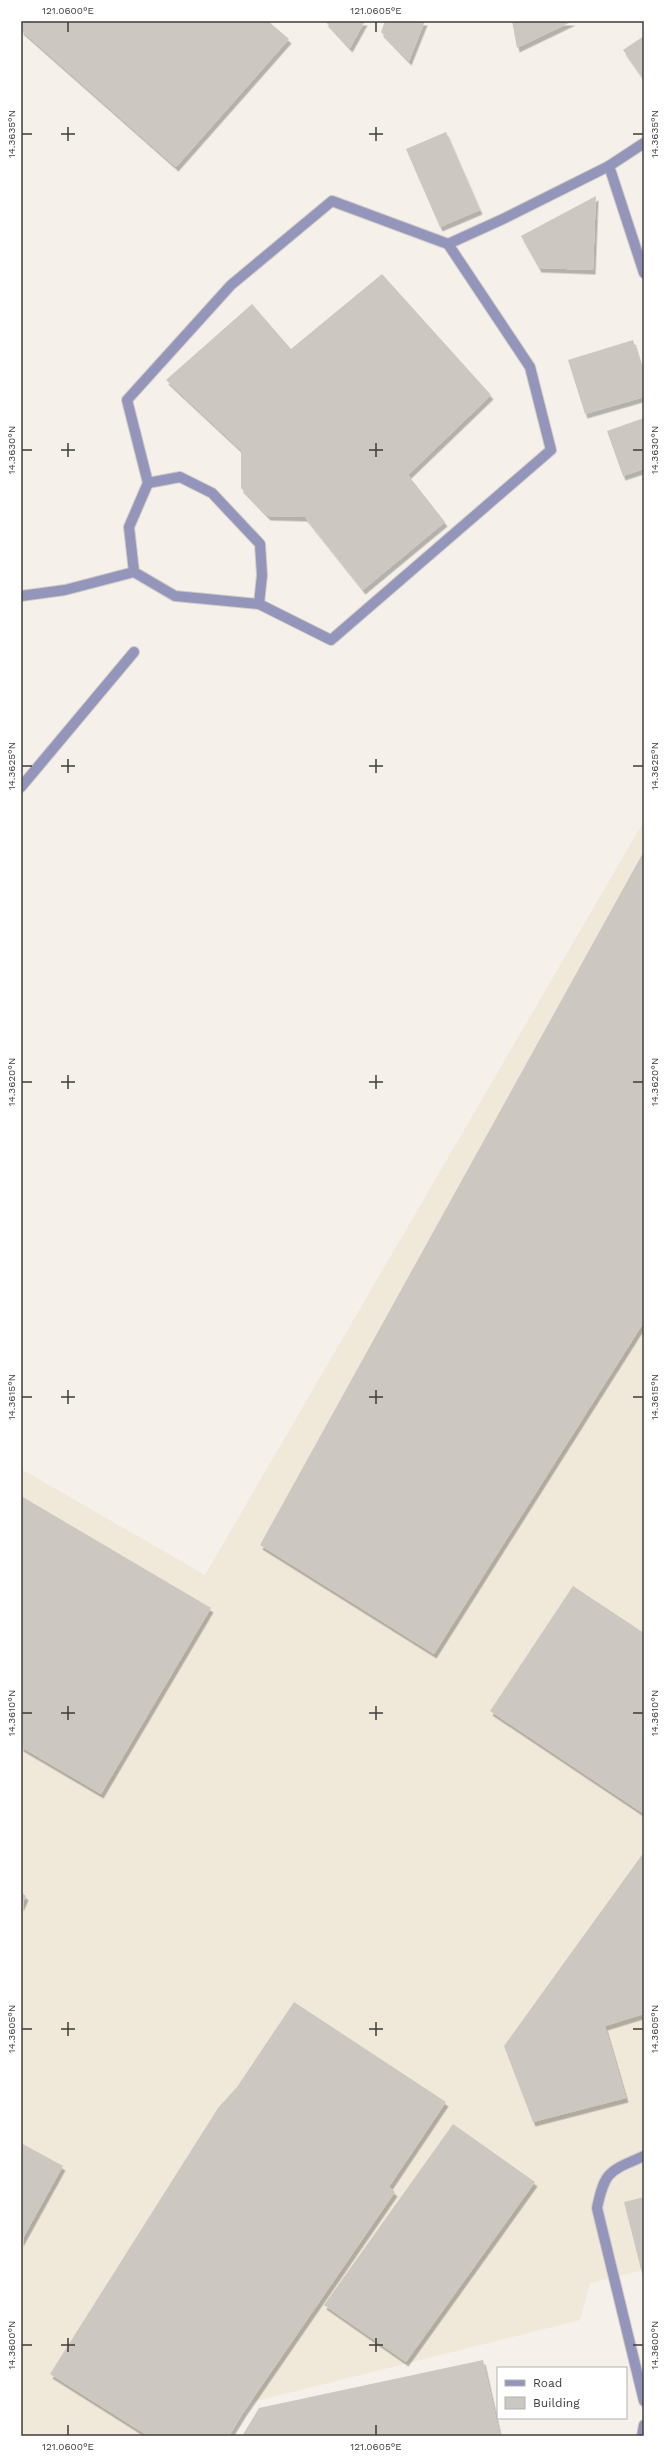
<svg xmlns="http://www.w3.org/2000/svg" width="665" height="2457" font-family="'Work Sans',sans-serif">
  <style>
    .built { fill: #f0e8d9 }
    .building { fill: #ccc7c0; filter: url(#shadow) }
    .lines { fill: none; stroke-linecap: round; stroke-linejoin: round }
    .minor-casing { stroke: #d0ccc6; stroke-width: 12 }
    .minor { stroke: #9495bb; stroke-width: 10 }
    .ticks { fill: none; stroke: #3e3c39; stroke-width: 1.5 }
    .neatline { fill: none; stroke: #3e3c39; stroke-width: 1.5 }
    .ticks-label { font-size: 10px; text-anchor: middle; fill: #3e3c39 }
  </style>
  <defs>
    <filter id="shadow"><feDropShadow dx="2.5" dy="4.5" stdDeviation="0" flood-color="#0004"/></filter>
  </defs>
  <rect width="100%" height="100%" fill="#f5f0e9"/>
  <path class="built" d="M644,821V2270L590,2283L580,2320L248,2403L229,2436H21V1469L205,1575Z"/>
  <g class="building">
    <path d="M21,21H268L289,39L176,167L21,30Z"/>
    <path d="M325,21H365L350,48Z"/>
    <path d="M385,21H425L409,61L381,32Z"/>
    <path d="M512,21H573L517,48Z"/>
    <path d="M644,36V75L642,77L623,50Z"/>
    <path d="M446,132L480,210L440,227L406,149Z"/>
    <path d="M596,196L593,270L539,268L521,236Z"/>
    <path d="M382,274L491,395L408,475L445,522L363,590L305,517L268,516L241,488V450L166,380L252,304L291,349Z"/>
    <path d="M633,340L644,376V397L585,414L568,360Z"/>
    <path d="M644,418V469L623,476L607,431Z"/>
    <path d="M644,851V1322L434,1654L260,1545Z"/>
    <path d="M21,1496L211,1608L101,1794L21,1747Z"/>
    <path d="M573,1586L644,1633V1814L490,1711Z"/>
    <path d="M644,1852V2014L605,2026L626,2098L533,2122L504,2046Z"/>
    <path d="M21,1892L26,1896L21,1907Z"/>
    <path d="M294,2002L446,2102L389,2187L395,2192L243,2413L229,2436H148L50,2374L218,2108L237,2087Z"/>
    <path d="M453,2124L535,2182L406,2362L324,2305Z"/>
    <path d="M21,2143L63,2166L21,2242Z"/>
    <path d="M644,2197V2277H643L624,2202Z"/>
    <path d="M483,2360L500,2436H242L259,2408Z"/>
  </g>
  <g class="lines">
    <defs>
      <g id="minor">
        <path d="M644,143L609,166L644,273"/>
        <path d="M448,244L503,219L609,166"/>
        <path d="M148,483L180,477L212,493L260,544L262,575L259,604"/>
        <path d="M21,596L65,590L134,572L175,596L259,604L331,640L551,450L530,367L448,244L332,201L231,285L127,400L148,483L129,527L134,572"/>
        <path d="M21,787L134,652"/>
        <path d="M644,2156C610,2171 605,2170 597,2208L644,2401"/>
        <path d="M642,2436L644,2425"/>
      </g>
    </defs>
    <use href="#minor" class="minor-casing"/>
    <use href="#minor" class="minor"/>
  </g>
  <path class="ticks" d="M68,22V32M376,22V32M68,127V141M376,127V141M22,134H32M61,134H75M369,134H383M633,134H643M68,443V457M376,443V457M22,450H32M61,450H75M369,450H383M633,450H643M68,759V773M376,759V773M22,766H32M61,766H75M369,766H383M633,766H643M68,1075V1089M376,1075V1089M22,1082H32M61,1082H75M369,1082H383M633,1082H643M68,1390V1404M376,1390V1404M22,1397H32M61,1397H75M369,1397H383M633,1397H643M68,1706V1720M376,1706V1720M22,1713H32M61,1713H75M369,1713H383M633,1713H643M68,2022V2036M376,2022V2036M22,2029H32M61,2029H75M369,2029H383M633,2029H643M68,2338V2352M376,2338V2352M22,2345H32M61,2345H75M369,2345H383M633,2345H643M68,2425V2435M376,2425V2435"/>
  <rect width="665" height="2457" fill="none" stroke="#ffffff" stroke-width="44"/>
  <rect x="497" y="2367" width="130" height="52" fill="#ffffff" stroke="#b2b1b0"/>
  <rect x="505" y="2380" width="20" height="6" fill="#9495bb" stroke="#b2b1b0"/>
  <text x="533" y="2387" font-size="12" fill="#3e3c39">Road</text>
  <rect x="505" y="2397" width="20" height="12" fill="#ccc7c0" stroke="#b2b1b0"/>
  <text x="533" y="2407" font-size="12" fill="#3e3c39">Building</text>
  <rect x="22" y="22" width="621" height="2413" class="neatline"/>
  <g class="ticks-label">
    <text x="68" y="14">121.0600°E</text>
    <text x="376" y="14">121.0605°E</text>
    <text transform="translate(11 134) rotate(-90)" y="4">14.3635°N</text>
    <text transform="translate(654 134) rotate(-90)" y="4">14.3635°N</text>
    <text transform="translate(11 450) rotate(-90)" y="4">14.3630°N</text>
    <text transform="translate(654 450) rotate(-90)" y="4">14.3630°N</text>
    <text transform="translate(11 766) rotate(-90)" y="4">14.3625°N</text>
    <text transform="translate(654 766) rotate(-90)" y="4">14.3625°N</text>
    <text transform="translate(11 1082) rotate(-90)" y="4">14.3620°N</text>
    <text transform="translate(654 1082) rotate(-90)" y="4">14.3620°N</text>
    <text transform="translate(11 1397) rotate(-90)" y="4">14.3615°N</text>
    <text transform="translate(654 1397) rotate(-90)" y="4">14.3615°N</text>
    <text transform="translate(11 1713) rotate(-90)" y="4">14.3610°N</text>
    <text transform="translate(654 1713) rotate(-90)" y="4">14.3610°N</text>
    <text transform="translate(11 2029) rotate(-90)" y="4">14.3605°N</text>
    <text transform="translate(654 2029) rotate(-90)" y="4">14.3605°N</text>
    <text transform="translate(11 2345) rotate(-90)" y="4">14.3600°N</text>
    <text transform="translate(654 2345) rotate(-90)" y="4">14.3600°N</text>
    <text x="68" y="2450">121.0600°E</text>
    <text x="376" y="2450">121.0605°E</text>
  </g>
</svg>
